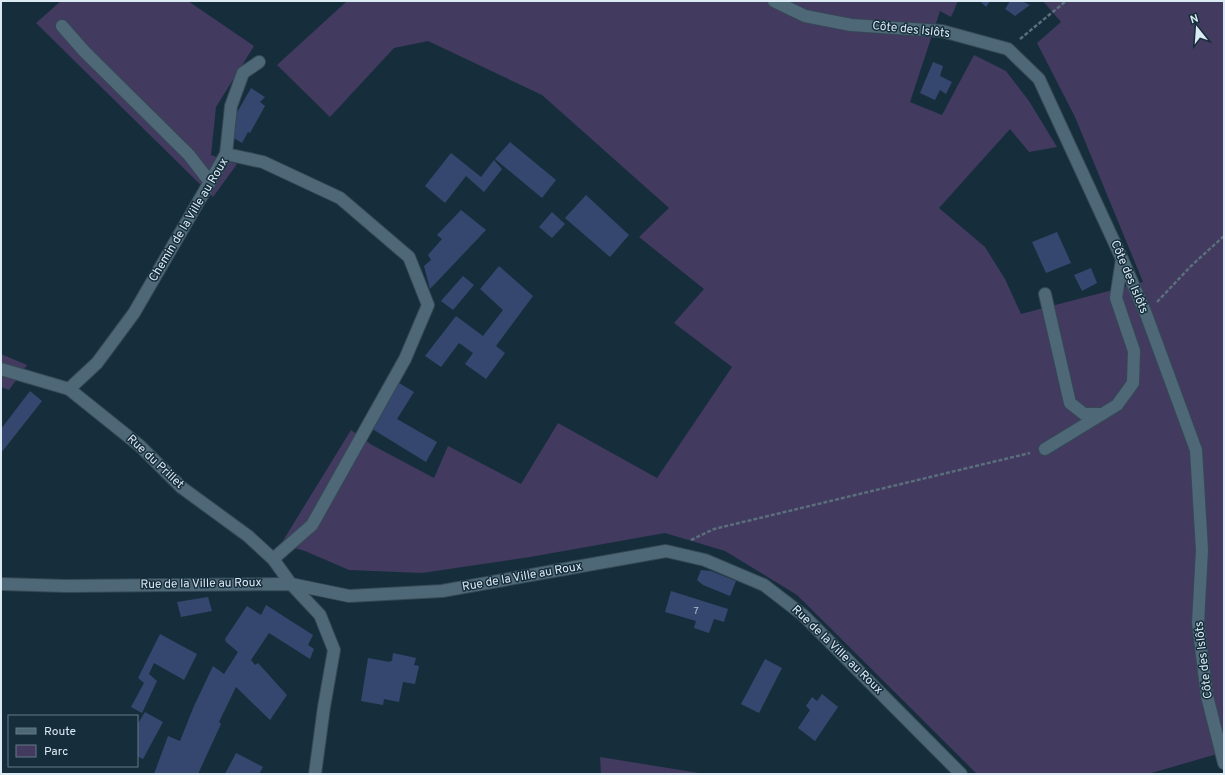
<svg xmlns="http://www.w3.org/2000/svg" width="1225" height="775" font-family="Overpass,sans-serif">
  <style>
    .green { fill: #423a5f }
    .building { fill: #35476e }
    .lines { fill: none; stroke-linecap: round; stroke-linejoin: round }
    .minor-casing { stroke: #354955; stroke-width: 14 }
    .path { stroke: #5a6e7b; stroke-width: 2.5; stroke-dasharray: 4 2; stroke-linecap: butt }
    .minor { stroke: #4f6878; stroke-width: 12 }
    .labels { text-anchor: middle; dominant-baseline: central; stroke-width: 3; stroke-linejoin: round; paint-order: stroke }
    .number-label { font-size: 10px; fill: #b2c1d2 }
    .street-label { font-size: 12px; fill: #dceaf4; stroke: #162e3c }
  </style>
  <rect width="100%" height="100%" fill="#162e3c"/>
  <g class="green">
    <path d="M61,1H188L254,46L216,107L211,155L237,164L213,197L36,23Z"/>
    <path d="M347,1H958L951,17L940,11L910,102L942,115L974,55L1006,71L1029,101L1057,147L1029,152L1010,129L939,208L985,247L1005,279L1021,314L1143,282L1075,117L1037,43L1061,22L1043,1H1224V752L1148,774H977L797,595L725,551L665,533L530,557L422,573L349,570L305,551L281,544L351,430L372,445L434,478L448,446L521,484L558,423L657,478L732,367L674,323L704,289L639,237L669,208L542,95L428,41L394,48L330,117L277,65Z"/>
    <path d="M1,354L27,365L9,390L1,387Z"/>
    <path d="M600,757L705,774H601Z"/>
  </g>
  <g class="building">
    <path d="M980,1H990L986,7Z"/>
    <path d="M1010,1H1022L1030,5L1015,16L1005,9Z"/>
    <path d="M933,62L943,66L940,76L952,82L946,94L940,90L935,100L920,93Z"/>
    <path d="M251,88L265,97L260,102L265,106L250,133L248,132L242,143L229,135L235,125L231,123Z"/>
    <path d="M510,142L556,180L542,198L495,159Z"/>
    <path d="M451,153L481,177L494,160L502,169L484,192L466,176L445,203L425,186Z"/>
    <path d="M586,195L629,235L610,257L565,218Z"/>
    <path d="M461,210L486,230L430,289L424,266L431,260L428,255L442,239L437,235Z"/>
    <path d="M552,212L565,224L552,238L539,227Z"/>
    <path d="M1057,232L1071,263L1046,273L1032,242Z"/>
    <path d="M499,266L533,296L496,346L505,353L486,379L465,364L473,353L459,343L441,367L425,356L456,316L483,336L503,310L480,289Z"/>
    <path d="M1091,268L1097,283L1082,291L1074,275Z"/>
    <path d="M463,276L474,285L453,310L441,301Z"/>
    <path d="M399,383L414,392L397,419L437,442L426,462L369,427Z"/>
    <path d="M30,391L42,401L1,453V429Z"/>
    <path d="M701,570L711,571L736,581L730,596L703,585L697,580Z"/>
    <path d="M671,591L728,609L724,622L714,619L709,633L694,628L696,621L665,612Z"/>
    <path d="M208,597L212,611L181,617L177,602Z"/>
    <path d="M266,605L313,635L308,645L314,649L310,659L269,633L251,660L255,665L258,663L287,695L270,720L236,687L219,722L221,724L198,774H154L168,736L180,741L194,706L213,666L224,674L238,652L226,642L225,639L247,606L261,615Z"/>
    <path d="M160,634L197,654L184,680L154,663L149,674L157,681L142,713L131,707L144,683L138,678Z"/>
    <path d="M393,653L416,658L414,665L419,666L415,684L403,682L399,702L384,699L383,705L361,701L368,658L390,662V661H392Z"/>
    <path d="M765,659L782,668L759,713L741,704Z"/>
    <path d="M822,694L838,707L815,741L798,728L810,710L806,706L812,697L817,701Z"/>
    <path d="M145,712L163,722L143,759L137,756V725Z"/>
    <path d="M236,753L263,767L259,774H225Z"/>
  </g>
  <g class="lines">
    <defs>
      <g id="minor">
        <path d="M774,1L805,16L851,25L942,31L1008,49L1039,79L1122,259L1146,314L1196,450L1202,550L1198,623L1207,696L1224,763"/>
        <path d="M62,26L84,51L189,155L210,182"/>
        <path d="M226,154L231,106L243,73L259,62"/>
        <path d="M1045,294L1070,403L1084,414H1102"/>
        <path d="M1,369L69,389L140,446L181,487L248,536L273,559L291,584L320,615L334,650L324,707L315,774"/>
        <path d="M69,389L97,363L134,313L226,154L263,162L340,198L409,257L428,305L405,359L312,525L273,559"/>
        <path d="M1045,449L1117,405L1133,383L1134,351L1116,298L1122,259"/>
        <path d="M1,584L66,586L291,584L349,596L442,591L666,551L705,560L764,585L803,615L961,774"/>
      </g>
    </defs>
    <use href="#minor" class="minor-casing"/>
    <g class="path">
      <path d="M1020,39L1066,1"/>
      <path d="M1157,302L1191,266L1224,236"/>
      <path d="M691,540L714,529L1030,453"/>
    </g>
    <use href="#minor" class="minor"/>
  </g>
  <g class="labels">
    <g class="number-label">
      <text x="696" y="611">7</text>
    </g>
    <g class="street-label">
      <text transform="translate(911 30) rotate(6)">Côte des Islôts</text>
      <text transform="translate(189 220) rotate(-59)">Chemin de la Ville au Roux</text>
      <text transform="translate(1129 277) rotate(67)">Côte des Islôts</text>
      <text transform="translate(155 462) rotate(43)">Rue du Prillet</text>
      <text transform="translate(522 577) rotate(-10)">Rue de la Ville au Roux</text>
      <text transform="translate(201 584) rotate(-1)">Rue de la Ville au Roux</text>
      <text transform="translate(837 650) rotate(44)">Rue de la Ville au Roux</text>
      <text transform="translate(1204 660) rotate(-97)">Côte des Islôts</text>
    </g>
  </g>
  <rect width="1225" height="775" fill="none" stroke="#dceaf4" stroke-width="4"/>
  <rect x="8" y="715" width="130" height="52" fill="#162e3c" stroke="#657986"/>
  <rect x="16" y="728" width="20" height="6" fill="#4f6878" stroke="#657986"/>
  <text x="44" y="735" font-size="12" fill="#dceaf4">Route</text>
  <rect x="16" y="745" width="20" height="12" fill="#423a5f" stroke="#657986"/>
  <text x="44" y="755" font-size="12" fill="#dceaf4">Parc</text>
  <g transform="translate(1197 28) rotate(343)" stroke="#162e3c" stroke-width="3" paint-order="stroke">
  <path d="M0-3L7 15L0 10L-7 15Z" fill="#dceaf4"/>
  <text y="-6" font-size="11" font-weight="bold" text-anchor="middle" fill="#dceaf4">N</text>
  </g>
</svg>
